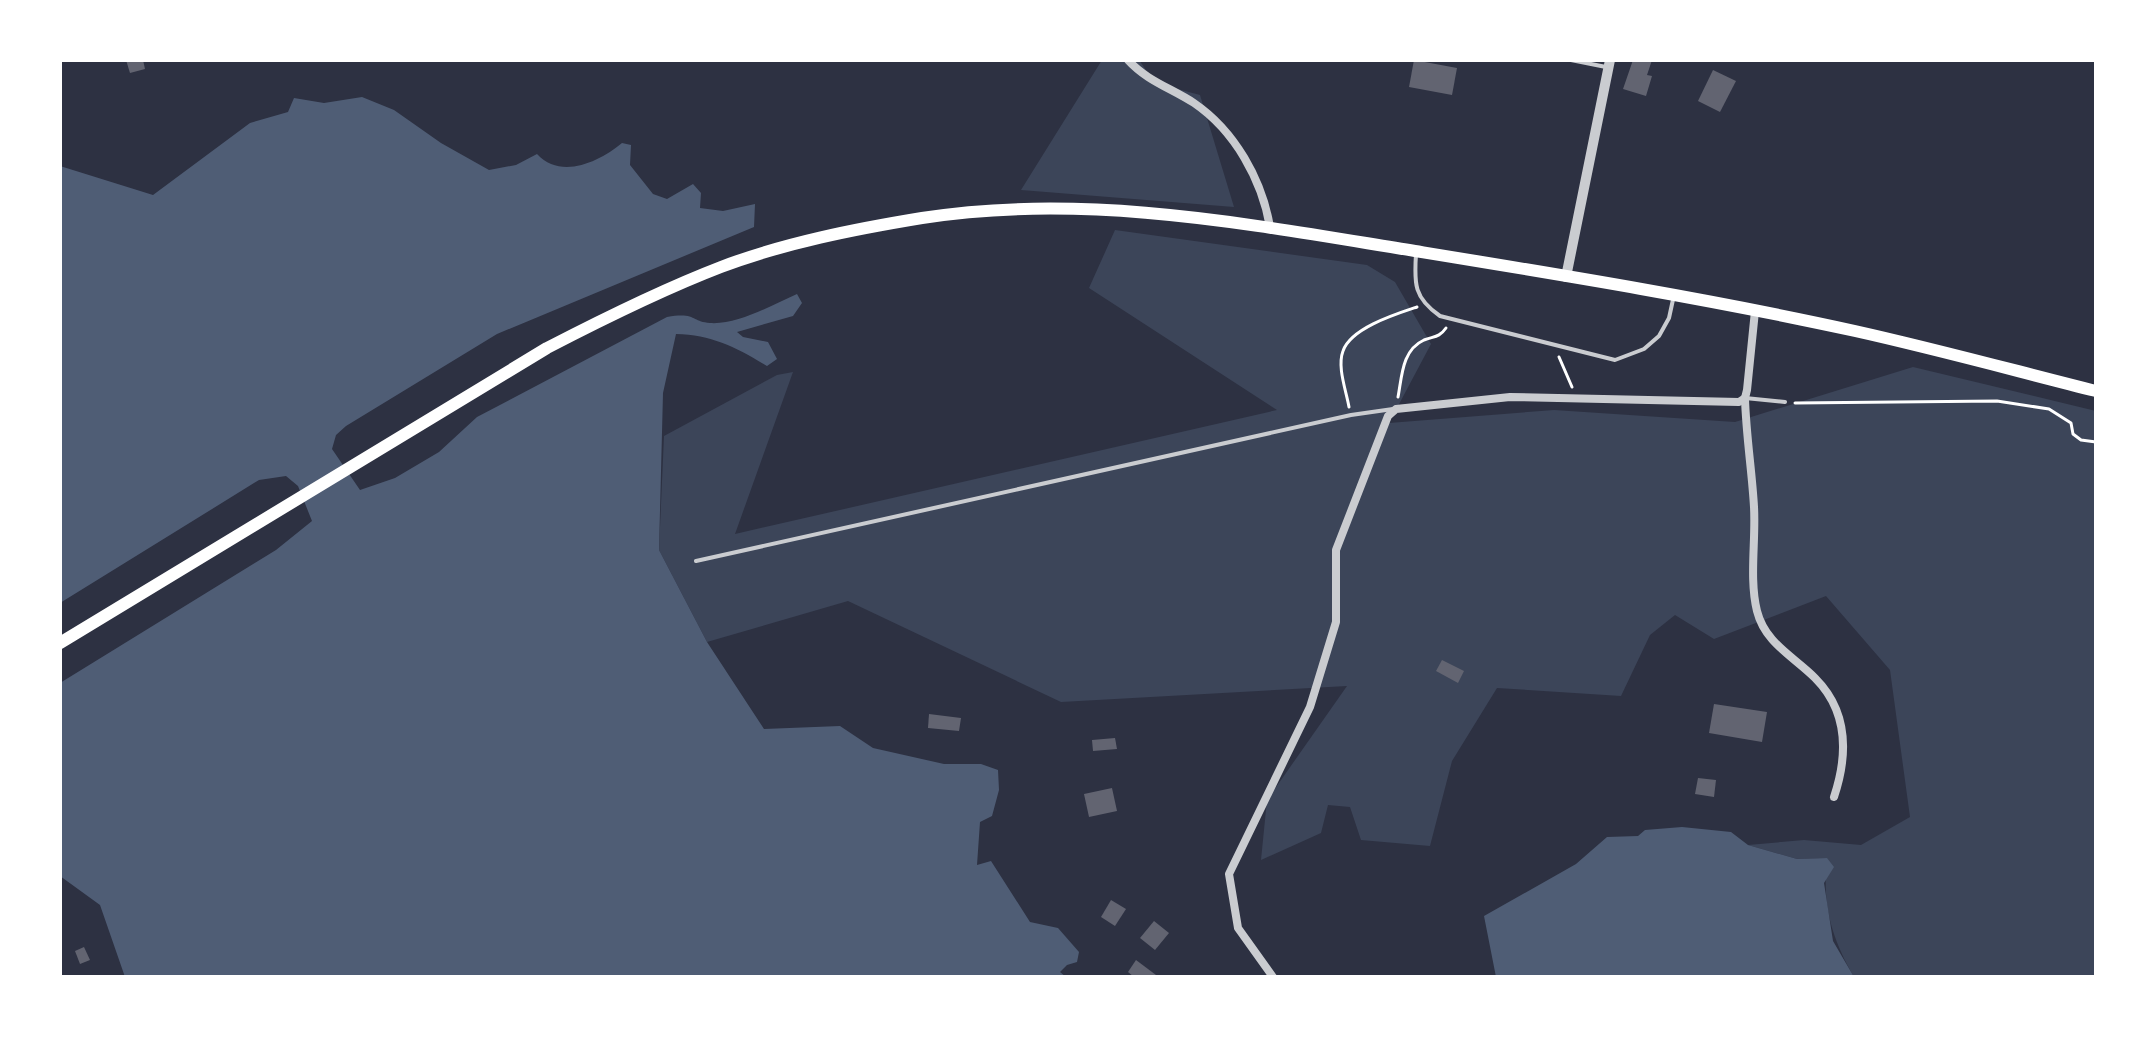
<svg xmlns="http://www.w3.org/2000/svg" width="2156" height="1037" font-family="Commissioner,sans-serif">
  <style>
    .green { fill: #3c4559 }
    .water { fill: #4f5d75 }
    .building { fill: #626471 }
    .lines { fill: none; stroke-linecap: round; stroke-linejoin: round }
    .path { stroke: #fff; stroke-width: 3 }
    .service { stroke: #caccd0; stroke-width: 4 }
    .minor { stroke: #caccd0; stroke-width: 8 }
    .tertiary { stroke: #caccd0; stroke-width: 10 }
    .secondary { stroke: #fff; stroke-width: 12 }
  </style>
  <rect width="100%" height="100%" fill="#2d3142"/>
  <g class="green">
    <path d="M1102,60H1139L1155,83L1200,95L1234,207L1021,190Z"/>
    <path d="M1115,230L1367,265L1395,282L1431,344L1389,423L1554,410L1735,422L1913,367L2096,411V977H1854C1831,937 1822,905 1827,858L1797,859L1748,845L1804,840L1861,845L1910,817L1890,670L1826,596L1714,639L1675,615L1650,635L1621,696L1497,688L1452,761L1430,846L1361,840L1350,807L1328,805L1321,833L1261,860L1267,800L1347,686L1061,702L848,601L707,642L659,550L664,436L777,375L793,372L735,534L1277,410L1089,288Z"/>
  </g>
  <g class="water">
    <path d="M362,97L394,110L441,143L489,170L516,165L537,154C561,180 599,162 622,143L631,145L630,165L653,194L667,199L693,184L701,193L700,208L723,211L755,204L754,227L497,334L346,426L336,435L332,449L360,490L395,478L439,452L477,417L667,317C697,312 691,322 710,323C737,325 772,305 797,294L802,303L793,316L737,332L743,337L768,342L777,359L767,366C736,347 712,335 676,334L663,393L659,550L707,642L764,729L840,726L873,748L944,764H981L998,770L999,790L992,816L980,822L977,865L991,861L1030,922L1058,928L1079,952L1077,962L1067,965L1060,972L1066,977H125L100,905L60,876V683L276,550L312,521L298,486L286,476L259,480L60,603V166L153,195L250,123L288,112L294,98L324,103Z"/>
    <path d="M1682,827L1731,832L1748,845L1797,859L1827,858L1834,867L1824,883L1833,941L1854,977H1496L1484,916L1576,864L1607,837L1638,836L1645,830Z"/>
  </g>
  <g class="building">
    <path d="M126,60H143L145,69L130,73Z"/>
    <path d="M1414,60L1457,68L1452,95L1409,87Z"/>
    <path d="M1633,60H1652L1647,75L1652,76L1646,96L1623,89Z"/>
    <path d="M1713,70L1736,81L1720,112L1698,101Z"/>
    <path d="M1442,660L1464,671L1458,683L1436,671Z"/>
    <path d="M1714,704L1767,712L1762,742L1709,733Z"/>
    <path d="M929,714L961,718L959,731L928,728Z"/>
    <path d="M1115,738L1117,749L1093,751L1092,740Z"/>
    <path d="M1698,778L1716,780L1714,797L1695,794Z"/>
    <path d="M1112,788L1117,811L1089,817L1084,794Z"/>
    <path d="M1111,900L1126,909L1115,926L1101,917Z"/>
    <path d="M1154,921L1169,933L1155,950L1140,938Z"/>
    <path d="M84,947L90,960L80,964L75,951Z"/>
    <path d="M1136,960L1156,975L1154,977H1134L1128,972Z"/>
  </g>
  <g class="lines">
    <g class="path">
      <path d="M1559,357L1572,387"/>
      <path d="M1398,397C1402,376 1402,350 1424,340C1434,336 1439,338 1446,328"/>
      <path d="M1795,403L1997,401L2049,409L2071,423L2073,434L2081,440L2096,442"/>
      <path d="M1349,407C1346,390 1337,367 1343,351C1351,328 1396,314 1417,307"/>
    </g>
    <g class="service">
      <path d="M1571,60L1606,67"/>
      <path d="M1416,254C1414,284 1414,298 1440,316L1615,360L1644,349L1659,336L1669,318L1674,295"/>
      <path d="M1745,398L1785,402"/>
      <path d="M696,561L1351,415L1393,409"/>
    </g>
    <g class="minor">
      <path d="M1128,60C1147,81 1171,88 1194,103C1235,131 1262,180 1270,227"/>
      <path d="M1745,398C1746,435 1752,471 1754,507C1756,540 1749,579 1757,611C1765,643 1793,656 1815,678C1849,712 1848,755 1834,797"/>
      <path d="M1273,977L1238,928L1229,874L1310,707L1336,622V550L1388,416L1396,409L1510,397L1739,402L1745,398L1747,390L1755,311"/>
    </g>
    <path class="tertiary" d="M1566,277L1610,60"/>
    <path class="secondary" d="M60,643L547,348C603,319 661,290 721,267C784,243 855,229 922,218C1087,192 1253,225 1415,251C1562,275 1710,299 1855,331C1936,349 2016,371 2096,391"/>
  </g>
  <rect width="2156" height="1037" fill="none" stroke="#ffffff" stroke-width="124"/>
</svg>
